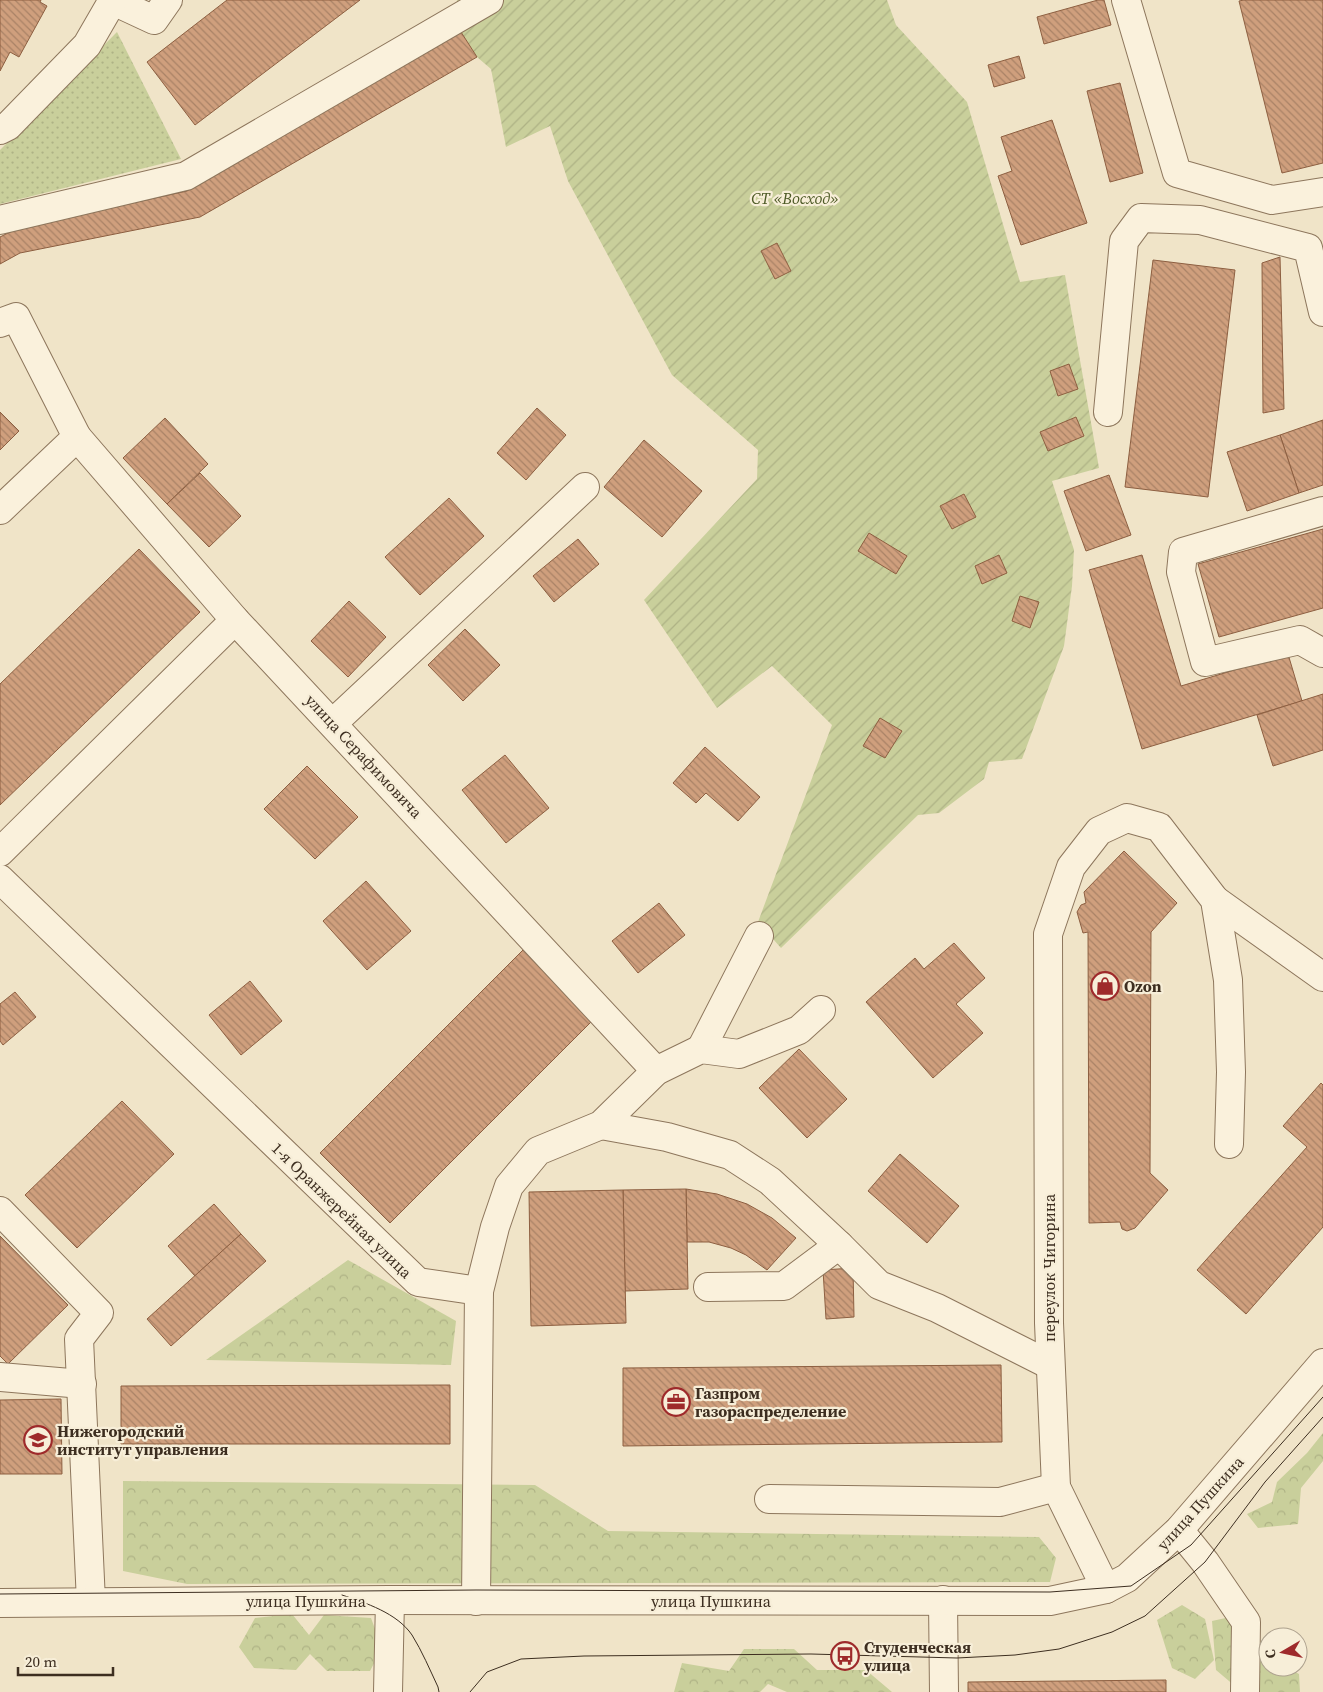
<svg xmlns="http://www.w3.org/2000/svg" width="1323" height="1692" font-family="'Source Serif 4',serif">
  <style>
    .grass { fill: url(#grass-dots) }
    .forest { fill: url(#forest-crowns) }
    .garden { fill: url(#garden-furrows) }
    .building { fill: url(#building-back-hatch); stroke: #8d5f41 }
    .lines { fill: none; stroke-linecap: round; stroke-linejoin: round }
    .minor-casing { stroke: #8d765c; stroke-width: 30 }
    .minor { stroke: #faf1dc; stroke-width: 28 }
    .tram { stroke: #3d2e20; stroke-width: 1 }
    .labels { text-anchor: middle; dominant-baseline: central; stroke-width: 4.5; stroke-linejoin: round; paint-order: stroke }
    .park-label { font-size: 16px; font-style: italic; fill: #4d5a26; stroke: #f7eed8 }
    .street-label { font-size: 16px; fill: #3d2e20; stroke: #f7eed8 }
    .poi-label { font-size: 16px; font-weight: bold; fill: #3d2e20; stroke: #f7eed8; text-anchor: start }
  </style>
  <defs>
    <pattern id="grass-dots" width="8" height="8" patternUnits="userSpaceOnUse" patternTransform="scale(1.25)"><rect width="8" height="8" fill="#c9cf9b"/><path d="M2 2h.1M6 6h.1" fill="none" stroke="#aeb285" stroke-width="1.8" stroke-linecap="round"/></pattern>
    <pattern id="forest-crowns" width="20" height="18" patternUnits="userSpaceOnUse" patternTransform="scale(1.25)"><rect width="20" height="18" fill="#c9cf9b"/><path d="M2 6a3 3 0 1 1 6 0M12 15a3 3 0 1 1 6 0" fill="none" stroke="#aeb285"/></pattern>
    <pattern id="garden-furrows" width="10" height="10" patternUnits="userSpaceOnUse" patternTransform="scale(1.25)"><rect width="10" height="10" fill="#c9cf9b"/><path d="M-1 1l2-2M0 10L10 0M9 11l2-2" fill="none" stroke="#aeb285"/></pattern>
    <pattern id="building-back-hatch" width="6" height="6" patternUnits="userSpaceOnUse" patternTransform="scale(1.25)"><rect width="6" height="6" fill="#cf9f7d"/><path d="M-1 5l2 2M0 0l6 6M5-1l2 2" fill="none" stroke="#a98266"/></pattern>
  </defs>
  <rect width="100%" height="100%" fill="#f0e4c8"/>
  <path class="grass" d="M117,32L181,159L0,204V150Z"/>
  <g class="forest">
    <path d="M348,1260L456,1321L451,1365L206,1360Z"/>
    <path d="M1323,1433V1461L1301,1488L1298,1524L1258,1528L1247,1514L1272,1502L1277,1482L1307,1453Z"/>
    <path d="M123,1481L535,1485L608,1531L1039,1537L1056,1558L1050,1582L187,1584L123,1571Z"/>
    <path d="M1182,1605L1205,1619L1214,1660L1195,1679L1172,1668L1157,1620Z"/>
    <path d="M1253,1612L1264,1656L1268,1658V1667H1286L1299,1674L1300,1692H1242L1216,1670L1212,1621Z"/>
    <path d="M292,1614L309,1635L324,1615L371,1618L382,1648L370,1671H327L310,1654L296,1670L254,1668L239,1647L255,1618Z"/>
    <path d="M744,1649H794L817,1670H866L892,1692H787L768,1684L760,1692H674L682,1663L729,1671Z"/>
  </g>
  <path class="garden" d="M457,0H887L896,25L967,102L1020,282L1065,275L1099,468L1052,481L1074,550L1072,586L1064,646L1022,759L989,762L984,779L939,813L918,815L781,948L758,922L832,725L772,666L717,708L644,600L757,479L758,450L672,375L568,181L550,126L506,147L491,69L477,57L461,32Z"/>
  <g class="building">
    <path d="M0,0H41L40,2L47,6L19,57L10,52L0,71Z"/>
    <path d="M227,0H360L195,125L147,62Z"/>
    <path d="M1098,0H1104L1111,25L1044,44L1037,17Z"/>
    <path d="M1244,0H1323V163L1282,173L1239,1Z"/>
    <path d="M461,32L477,57L200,217L20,253L0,264V237L18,228L187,191Z"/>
    <path d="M1019,56L1025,78L994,87L988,65Z"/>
    <path d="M1120,83L1143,173L1110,182L1087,91Z"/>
    <path d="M1052,120L1087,223L1021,245L998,176L1012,171L1001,137Z"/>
    <path d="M777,243L791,271L775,279L761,251Z"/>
    <path d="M1280,257L1284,409L1263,413L1262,263Z"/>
    <path d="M1153,260L1235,270L1208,497L1125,487Z"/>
    <path d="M1069,364L1078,389L1058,396L1050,371Z"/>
    <path d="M537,408L566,435L526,480L497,453Z"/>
    <path d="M0,412L19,431L0,450Z"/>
    <path d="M1076,417L1084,436L1048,451L1040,432Z"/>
    <path d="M165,418L208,464L167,504L123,458Z"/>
    <path d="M1323,420V485L1299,493L1280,435Z"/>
    <path d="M1280,435L1299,493L1247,511L1227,452Z"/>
    <path d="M644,440L702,491L662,537L604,487Z"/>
    <path d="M200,473L241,516L209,547L167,504Z"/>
    <path d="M1109,475L1131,535L1086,551L1064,491Z"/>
    <path d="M964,494L976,517L952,529L940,506Z"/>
    <path d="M449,498L484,536L420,595L385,557Z"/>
    <path d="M1323,529V608L1219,637L1198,564Z"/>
    <path d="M869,533L907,556L896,574L858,551Z"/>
    <path d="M578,539L599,564L554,602L533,576Z"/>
    <path d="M139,549L200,612L0,805V684Z"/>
    <path d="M999,555L1007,573L982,584L975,566Z"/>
    <path d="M1142,555L1181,686L1288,654L1302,701L1142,749L1089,570Z"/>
    <path d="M1020,596L1039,602L1030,628L1012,621Z"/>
    <path d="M349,601L386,637L348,677L311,641Z"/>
    <path d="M465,629L500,665L463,701L428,665Z"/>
    <path d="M1323,694V750L1273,766L1257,715Z"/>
    <path d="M880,718L902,731L885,758L863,746Z"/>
    <path d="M705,747L760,797L738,821L706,793L696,803L673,783Z"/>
    <path d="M505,755L549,808L506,843L462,790Z"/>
    <path d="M307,766L358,817L315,859L264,809Z"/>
    <path d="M1124,851L1177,903L1151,932L1150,1173L1168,1190L1135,1228L1127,1231L1122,1229L1120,1222L1089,1223L1088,932L1083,933L1077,912L1081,905L1086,903L1084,892Z"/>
    <path d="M366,881L411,931L367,970L323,921Z"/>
    <path d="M659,903L685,935L638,973L612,941Z"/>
    <path d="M954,943L985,978L956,1004L983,1033L933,1078L866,1002L915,958L924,969Z"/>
    <path d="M525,948L595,1018L390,1223L320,1153Z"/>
    <path d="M250,981L282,1021L241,1055L209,1015Z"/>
    <path d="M15,992L36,1017L3,1045L0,1041V1004Z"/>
    <path d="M799,1049L847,1099L807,1138L759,1088Z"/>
    <path d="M1321,1083L1323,1085V1227L1246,1314L1197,1270L1307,1147L1283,1126Z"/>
    <path d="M122,1101L174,1154L77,1248L25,1195Z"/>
    <path d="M900,1154L959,1206L927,1243L868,1191Z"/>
    <path d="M686,1189L717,1194L747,1204L772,1218L796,1238L767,1270L746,1255L731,1248L709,1242H687Z"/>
    <path d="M686,1189L688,1289L625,1291L623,1190Z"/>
    <path d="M623,1190L626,1323L531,1326L529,1192Z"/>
    <path d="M214,1204L241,1234L195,1276L168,1246Z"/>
    <path d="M241,1234L266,1261L171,1346L147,1319Z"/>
    <path d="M0,1236L68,1305L8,1364L0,1356Z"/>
    <path d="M853,1268L854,1317L826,1319L823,1270Z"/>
    <path d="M1001,1365L1002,1442L623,1446V1368Z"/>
    <path d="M450,1385V1444H121V1386Z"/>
    <path d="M61,1399L62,1474H0V1400Z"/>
    <path d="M1166,1680V1692H968V1682Z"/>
  </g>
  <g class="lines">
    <defs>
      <g id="minor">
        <path d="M111,0L154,20L168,0"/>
        <path d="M1126,0L1177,173L1272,200L1323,192"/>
        <path d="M0,130L8,126L87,45L113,0"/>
        <path d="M0,220L186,176L489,0"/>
        <path d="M0,323L16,317L77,437L0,510"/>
        <path d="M1108,412L1124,241L1141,218L1200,220L1308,248L1323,312"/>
        <path d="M77,437L235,620L656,1071"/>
        <path d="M1323,511L1183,552L1181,572L1205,662L1300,640L1323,653"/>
        <path d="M333,723L585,487"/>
        <path d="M0,852L235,620"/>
        <path d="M0,879L418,1282L479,1291L476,1601"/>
        <path d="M1215,900L1323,977"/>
        <path d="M701,1049L759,936"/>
        <path d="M601,1125L667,1137L730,1155L770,1181L839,1245L879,1285L937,1308L1050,1365"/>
        <path d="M0,1211L99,1313L79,1339L91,1602"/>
        <path d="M708,1287L784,1286L839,1245"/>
        <path d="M479,1291L495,1227L509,1186L538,1151L601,1125L656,1071L701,1049L739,1054L799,1030L821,1010"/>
        <path d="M0,1377L82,1384"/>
        <path d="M769,1499L1000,1502L1056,1487"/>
        <path d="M1179,1530L1205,1562L1246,1622L1245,1692"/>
        <path d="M1106,1589L1056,1487L1049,1323L1048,934L1071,867L1099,831L1127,818L1159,827L1215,900L1228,980L1231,1072L1229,1144"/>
        <path d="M943,1600L944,1692"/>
        <path d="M0,1603L390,1600L1050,1601L1106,1589L1127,1578L1179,1530L1323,1363"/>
        <path d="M388,1692L390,1600"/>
      </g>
    </defs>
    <use href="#minor" class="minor-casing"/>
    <use href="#minor" class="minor"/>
    <g class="tram">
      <path d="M0,1594L476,1590L1050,1592L1131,1586L1191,1545L1323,1397"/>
      <path d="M342,1595C366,1603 397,1613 412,1635C422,1651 430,1670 438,1687L439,1692"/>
      <path d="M470,1692L487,1672L521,1659L584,1656L811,1654L957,1658L1015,1655L1059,1649L1112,1632L1145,1616L1205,1562L1265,1482L1323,1417"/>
    </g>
  </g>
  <defs>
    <symbol id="shop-ring" viewBox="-11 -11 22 22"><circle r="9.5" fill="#f7eed8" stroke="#9e2a2b" stroke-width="1.5"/><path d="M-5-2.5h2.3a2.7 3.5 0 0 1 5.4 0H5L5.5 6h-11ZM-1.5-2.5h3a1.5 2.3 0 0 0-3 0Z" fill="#9e2a2b"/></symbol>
    <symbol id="office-ring" viewBox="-11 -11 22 22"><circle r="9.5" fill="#f7eed8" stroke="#9e2a2b" stroke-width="1.5"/><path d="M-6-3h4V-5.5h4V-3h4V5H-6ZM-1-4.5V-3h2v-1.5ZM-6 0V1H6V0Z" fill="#9e2a2b"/></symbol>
    <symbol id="university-ring" viewBox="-11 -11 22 22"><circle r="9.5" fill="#f7eed8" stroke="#9e2a2b" stroke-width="1.5"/><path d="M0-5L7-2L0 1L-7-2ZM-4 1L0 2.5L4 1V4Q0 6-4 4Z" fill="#9e2a2b"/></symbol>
    <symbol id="bus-ring" viewBox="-11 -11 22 22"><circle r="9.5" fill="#f7eed8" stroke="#9e2a2b" stroke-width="1.5"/><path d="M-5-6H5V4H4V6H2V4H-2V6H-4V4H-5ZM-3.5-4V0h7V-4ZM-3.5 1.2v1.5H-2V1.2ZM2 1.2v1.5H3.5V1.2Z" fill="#9e2a2b"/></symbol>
  </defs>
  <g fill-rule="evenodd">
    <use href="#shop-ring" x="1089" y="970" width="32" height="32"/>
    <use href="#office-ring" x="660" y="1386" width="32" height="32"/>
    <use href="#university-ring" x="22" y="1424" width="32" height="32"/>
    <use href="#bus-ring" x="829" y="1640" width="32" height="32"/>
  </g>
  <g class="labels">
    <g class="park-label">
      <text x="795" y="198">СТ «Восход»</text>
    </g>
    <g class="street-label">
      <text transform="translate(364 756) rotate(47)">улица Серафимовича</text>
      <text transform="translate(342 1210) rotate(44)">1-я Оранжерейная улица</text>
      <text transform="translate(1049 1268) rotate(-90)">переулок Чигорина</text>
      <text transform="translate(1200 1503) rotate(-48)">улица Пушкина</text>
      <text x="306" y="1601">улица Пушкина</text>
      <text x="711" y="1601">улица Пушкина</text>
    </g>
    <g class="poi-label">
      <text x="1124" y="986">Ozon</text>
      <text x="695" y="1393">Газпром<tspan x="695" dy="18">газораспределение</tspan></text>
      <text x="57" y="1431">Нижегородский<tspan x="57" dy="18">институт управления</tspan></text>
      <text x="864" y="1647">Студенческая<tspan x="864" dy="18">улица</tspan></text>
    </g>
  </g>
  <g transform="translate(1283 1652) rotate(261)"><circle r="24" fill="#f7eed8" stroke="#ada18e"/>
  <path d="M0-4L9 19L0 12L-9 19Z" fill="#9e2a2b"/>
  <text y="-8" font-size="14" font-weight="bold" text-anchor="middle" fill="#3d2e20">С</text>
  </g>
  <path d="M18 1667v8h95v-8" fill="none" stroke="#3d2e20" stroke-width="2.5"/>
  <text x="25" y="1667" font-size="15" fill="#3d2e20" stroke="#f7eed8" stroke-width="4" paint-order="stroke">20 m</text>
</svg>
